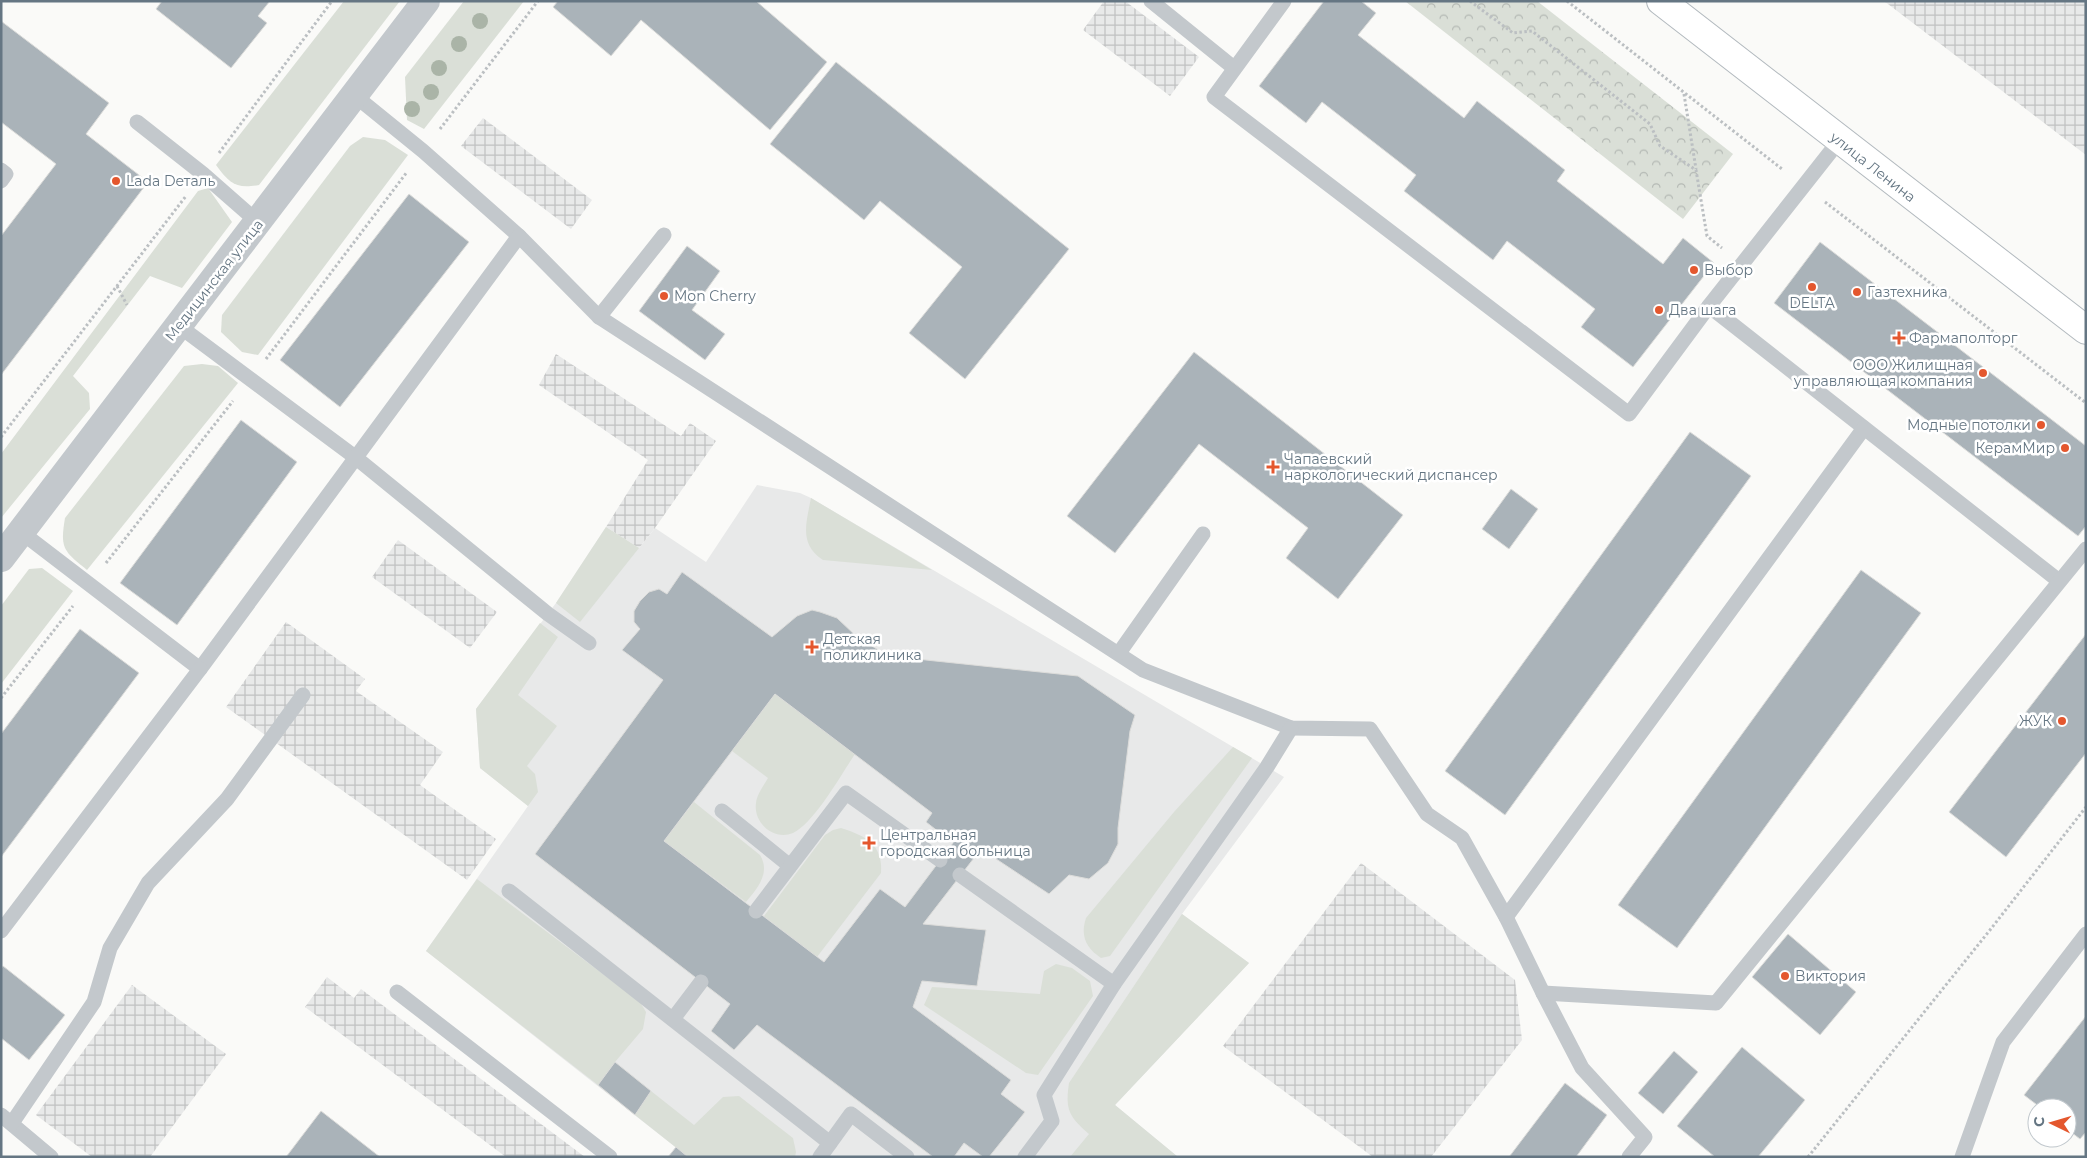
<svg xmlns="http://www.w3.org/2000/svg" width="2087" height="1158" font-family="Montserrat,sans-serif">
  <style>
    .built { fill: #e8e9e9 }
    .industrial { fill: url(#industrial-grid) }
    .grass { fill: #dadfd7 }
    .park { fill: url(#park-crowns) }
    .building { fill: #aab3b9; stroke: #dcdcda; fill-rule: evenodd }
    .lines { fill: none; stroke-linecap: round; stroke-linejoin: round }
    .secondary-casing { stroke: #b3babf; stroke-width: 30 }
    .path { stroke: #bbbfc2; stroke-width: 3; stroke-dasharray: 2.5 2.5; stroke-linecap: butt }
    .lane { stroke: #c3c8cc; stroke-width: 15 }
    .street { stroke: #c3c8cc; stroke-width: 28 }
    .secondary { stroke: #fff; stroke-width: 28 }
    .tree { fill: #aab4a7 }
    .poi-dot { fill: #e4572e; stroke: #fff; stroke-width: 2 }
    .labels { text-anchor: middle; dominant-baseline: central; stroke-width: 5; stroke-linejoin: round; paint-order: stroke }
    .street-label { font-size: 14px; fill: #657683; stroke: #fff }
    .poi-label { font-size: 14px; fill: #657683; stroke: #fff; text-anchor: start }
  </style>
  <defs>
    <pattern id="industrial-grid" width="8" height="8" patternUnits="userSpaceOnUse" patternTransform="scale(1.25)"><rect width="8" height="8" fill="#e8e9e9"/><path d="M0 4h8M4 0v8" fill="none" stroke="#c0c1c2"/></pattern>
    <pattern id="park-crowns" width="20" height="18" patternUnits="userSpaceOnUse" patternTransform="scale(1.25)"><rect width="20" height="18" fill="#dadfd7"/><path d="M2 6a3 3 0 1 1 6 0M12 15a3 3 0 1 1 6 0" fill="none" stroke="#b4b9b4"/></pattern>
  </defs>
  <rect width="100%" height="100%" fill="#fafaf8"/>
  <path class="built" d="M757,485L800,493L811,498L1284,777L1182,914L1249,963L1115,1105L1178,1157H688L426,951L528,806L480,768L476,709L556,603L606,527L639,548L655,528L706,562Z"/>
  <g class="industrial">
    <path d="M1104,1H1125L1199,57L1170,96L1083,30Z"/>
    <path d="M1884,1H2086V155Z"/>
    <path d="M483,118L592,200L571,229L461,146Z"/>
    <path d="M556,354L681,436L690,423L716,441L655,528L639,548L606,527L648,460L539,385Z"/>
    <path d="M398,540L497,612L470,648L372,577Z"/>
    <path d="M286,622L365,679L356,691L443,752L420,785L496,839L467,880L226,707Z"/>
    <path d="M1361,863L1515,980L1522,1040L1431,1157H1373L1223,1046Z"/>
    <path d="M327,977L354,998L361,989L585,1157H506L305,1007Z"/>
    <path d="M132,985L226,1054L150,1157H92L36,1115Z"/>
  </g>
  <g class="grass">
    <path d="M344,1H400L259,185C236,189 230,184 216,165Z"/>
    <path d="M464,1H524L424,129L407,120L405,77Z"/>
    <path d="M363,137L385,140L408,155L258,355L242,352L221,332L222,315L350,146Z"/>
    <path d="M208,188L232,222L182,288L150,276L73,376L89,393L90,409L1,518V454L198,191Z"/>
    <path d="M202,364L218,366L238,383L87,570C63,551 60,548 65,518L184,366Z"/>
    <path d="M811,498L932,570L823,560C799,544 806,524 811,498Z"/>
    <path d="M606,527L639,548L580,622L556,603Z"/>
    <path d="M42,568L73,591L1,684V606L29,569Z"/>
    <path d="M540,623L558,637L518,695L557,726L527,766L535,774L538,792L528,806L480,768L476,709Z"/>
    <path d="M775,694L855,754C841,775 814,823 793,833C774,841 753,823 756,803C757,794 764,785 768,778L732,751Z"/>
    <path d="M1233,747L1252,758L1110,956L1101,958C1086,948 1080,936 1086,918L1174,812Z"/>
    <path d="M694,802L760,855C771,873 757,889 746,902L664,841Z"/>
    <path d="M841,828C866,836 883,845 881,873L817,957L764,916L825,835L833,830Z"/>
    <path d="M477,879L640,1002L646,1012L643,1029L615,1062L598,1085L426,951Z"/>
    <path d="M1182,914L1249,963L1115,1105L1178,1157H1070L1089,1134C1069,1116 1065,1110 1069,1083Z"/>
    <path d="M1056,964L1072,968L1090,981L1093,996L1038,1075L1026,1073L924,1005L932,987L1040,994L1044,971Z"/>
    <path d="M651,1091L694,1125L723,1097L739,1096L793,1138L796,1152L795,1157H688L635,1115Z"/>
  </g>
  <path class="park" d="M1405,1H1537L1733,154L1683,219Z"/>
  <g class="building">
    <path d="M162,1H270L258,16L267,23L231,68L156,9Z"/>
    <path d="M558,1H756L827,62L770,130L641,20L611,56L553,7Z"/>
    <path d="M1324,1H1361L1376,13L1358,35L1464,118L1477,101L1565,170L1557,181L1663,264L1683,238L1714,263L1633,367L1581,327L1595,309L1507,241L1493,260L1404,191L1416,175L1322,102L1306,123L1259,86Z"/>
    <path d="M1,21L109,103L86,134L148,182L1,375V236L56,164L1,122Z"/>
    <path d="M836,62L1069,249L965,379L909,333L962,267L880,201L864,220L770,144Z"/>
    <path d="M409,194L469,242L340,407L280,360Z"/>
    <path d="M1820,242L2086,446V526L2078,536L1774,303Z"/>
    <path d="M687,246L720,271L692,310L725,334L705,360L639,311Z"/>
    <path d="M1194,352L1403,515L1338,599L1286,558L1308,528L1199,444L1115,553L1067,516Z"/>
    <path d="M241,420L297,462L177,625L120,583Z"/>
    <path d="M1690,432L1751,476L1505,815L1445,771Z"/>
    <path d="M1511,489L1538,509L1509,549L1482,529Z"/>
    <path d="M1861,570L1921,613L1677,948L1618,905Z"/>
    <path d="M682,572L772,637L797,616L812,610L820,612L837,618L856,636L888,656L1078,676L1135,715L1130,731L1118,828V844L1108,863L1089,879L1069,875L1049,894L981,849L923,924L986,930L977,986L922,981L913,1007L1011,1080L1001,1094L1025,1112L989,1157H983L964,1143L954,1157H933L757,1025L734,1050L711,1031L730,1004L535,854L663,680L622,650L640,629L634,622V611L640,601L649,592L659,589L667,594ZM775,694L932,813L926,822L953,843L905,907L880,889L824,962L664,841Z"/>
    <path d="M80,629L139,673L1,857V734Z"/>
    <path d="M2086,634V753L2006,857L1949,812Z"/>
    <path d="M1788,934L1856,992L1820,1035L1752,977Z"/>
    <path d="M3,966L65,1015L29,1060L1,1038V969Z"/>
    <path d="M2086,1016V1132L2080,1139L2067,1129V1108H2041L2024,1095Z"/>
    <path d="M1742,1047L1805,1100L1758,1157H1715L1677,1126Z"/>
    <path d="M1674,1051L1698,1072L1663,1114L1638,1093Z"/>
    <path d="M615,1062L651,1091L635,1115L598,1085Z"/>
    <path d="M1565,1083L1607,1115L1576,1157H1509Z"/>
    <path d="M321,1111L380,1157H286Z"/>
    <path d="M676,1147L688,1157H668Z"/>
  </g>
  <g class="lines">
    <defs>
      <path id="secondary" d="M1661,1L2086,330"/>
    </defs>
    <use href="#secondary" class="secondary-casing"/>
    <g class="path">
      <path d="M1470,1L1513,33L1532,31L1650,124L1660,146L1696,170L1707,236L1722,248"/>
      <path d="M1567,1L1782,169"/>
      <path d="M1684,94L1696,169"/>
      <path d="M440,129L538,1"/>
      <path d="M219,153L332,1"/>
      <path d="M1825,202L2086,403"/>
      <path d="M117,286L127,305"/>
      <path d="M266,359L407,172"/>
      <path d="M1,437L186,196"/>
      <path d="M106,563L233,401"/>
      <path d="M1,698L73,606"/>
      <path d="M1808,1157L1990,930L2086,807"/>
    </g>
    <g class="lane">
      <path d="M1151,1L1234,68"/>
      <path d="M1284,1L1214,97L1629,414L1709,306"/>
      <path d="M354,95L423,151L519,236L599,317L1143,670L1291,728L1370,729L1427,814L1462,838L1506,917L1543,993L1582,1068L1645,1137L1629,1157"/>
      <path d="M137,122L203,174L259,223"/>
      <path d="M1839,141L1709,306L2059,581"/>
      <path d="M1,170L6,174L1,181"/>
      <path d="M599,317L664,235"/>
      <path d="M179,326L355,457L548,614L589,643"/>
      <path d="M21,532L200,669L519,236"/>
      <path d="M1119,653L1203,534"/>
      <path d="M722,811L790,866"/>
      <path d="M960,875L1114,984"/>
      <path d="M509,891L830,1143"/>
      <path d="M756,911L846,793L940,860"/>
      <path d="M1506,917L1864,428"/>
      <path d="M1,931L200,669"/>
      <path d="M397,992L610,1157"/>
      <path d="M1543,993L1716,1003L2086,549"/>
      <path d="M673,1019L701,982"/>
      <path d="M1,1115L51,1157"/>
      <path d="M12,1123L94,1002L110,948L148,883L227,799L303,695"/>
      <path d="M820,1157L851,1114L907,1157"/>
      <path d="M1025,1157L1052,1121L1044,1095L1114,984L1267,767L1291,728"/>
      <path d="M1962,1157L2003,1042L2086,934"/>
    </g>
    <path class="street" d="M1,558L426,1"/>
    <use href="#secondary" class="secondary"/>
  </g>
  <g class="tree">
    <circle cx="480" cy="21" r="8"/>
    <circle cx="459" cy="44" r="8"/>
    <circle cx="439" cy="68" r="8"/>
    <circle cx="431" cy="92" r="8"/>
    <circle cx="412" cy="109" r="8"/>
  </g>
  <g class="poi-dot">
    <circle cx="116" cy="181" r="5"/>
    <circle cx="1694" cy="270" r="5"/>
    <circle cx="1812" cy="287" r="5"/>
    <circle cx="1857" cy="292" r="5"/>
    <circle cx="664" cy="296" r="5"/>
    <circle cx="1659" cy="310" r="5"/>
    <path d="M1896.5 330.5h5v5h5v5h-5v5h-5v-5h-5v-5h5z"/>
    <circle cx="1983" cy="373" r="5"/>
    <circle cx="2041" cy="425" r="5"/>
    <circle cx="2065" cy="448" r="5"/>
    <path d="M1270.5 459.5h5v5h5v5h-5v5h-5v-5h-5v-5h5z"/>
    <path d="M809.5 639.5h5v5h5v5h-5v5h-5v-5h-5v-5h5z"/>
    <circle cx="2062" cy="721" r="5"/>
    <path d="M866.5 835.5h5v5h5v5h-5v5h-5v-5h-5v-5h5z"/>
    <circle cx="1785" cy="976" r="5"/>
  </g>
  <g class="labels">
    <g class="street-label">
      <text transform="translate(1873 167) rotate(38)">улица Ленина</text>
      <text transform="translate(214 280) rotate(-52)">Медицинская улица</text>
    </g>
    <g class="poi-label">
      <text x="126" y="181">Lada Dеталь</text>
      <text x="1704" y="270">Выбор</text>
      <text x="1867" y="292">Газтехника</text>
      <text x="674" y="296">Mon Cherry</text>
      <text x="1812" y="303" text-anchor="middle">DELTA</text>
      <text x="1669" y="310">Два шага</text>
      <text x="1909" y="338">Фармаполторг</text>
      <text x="1973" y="365" text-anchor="end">ООО Жилищная<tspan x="1973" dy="16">управляющая компания</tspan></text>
      <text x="2031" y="425" text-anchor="end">Модные потолки</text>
      <text x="2055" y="448" text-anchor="end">КерамМир</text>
      <text x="1284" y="459">Чапаевский<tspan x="1284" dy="16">наркологический диспансер</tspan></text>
      <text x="823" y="639">Детская<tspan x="823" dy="16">поликлиника</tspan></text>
      <text x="2052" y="721" text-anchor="end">ЖУК</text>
      <text x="880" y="835">Центральная<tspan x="880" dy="16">городская больница</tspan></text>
      <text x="1795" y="976">Виктория</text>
    </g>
  </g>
  <rect width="2087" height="1158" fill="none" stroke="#657683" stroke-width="5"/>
  <g transform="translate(2052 1123) rotate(275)"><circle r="24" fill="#ffffff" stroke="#c1c8cd"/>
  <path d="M0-4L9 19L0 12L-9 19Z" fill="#e4572e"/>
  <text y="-8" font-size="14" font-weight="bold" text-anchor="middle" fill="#657683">С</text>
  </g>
</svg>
